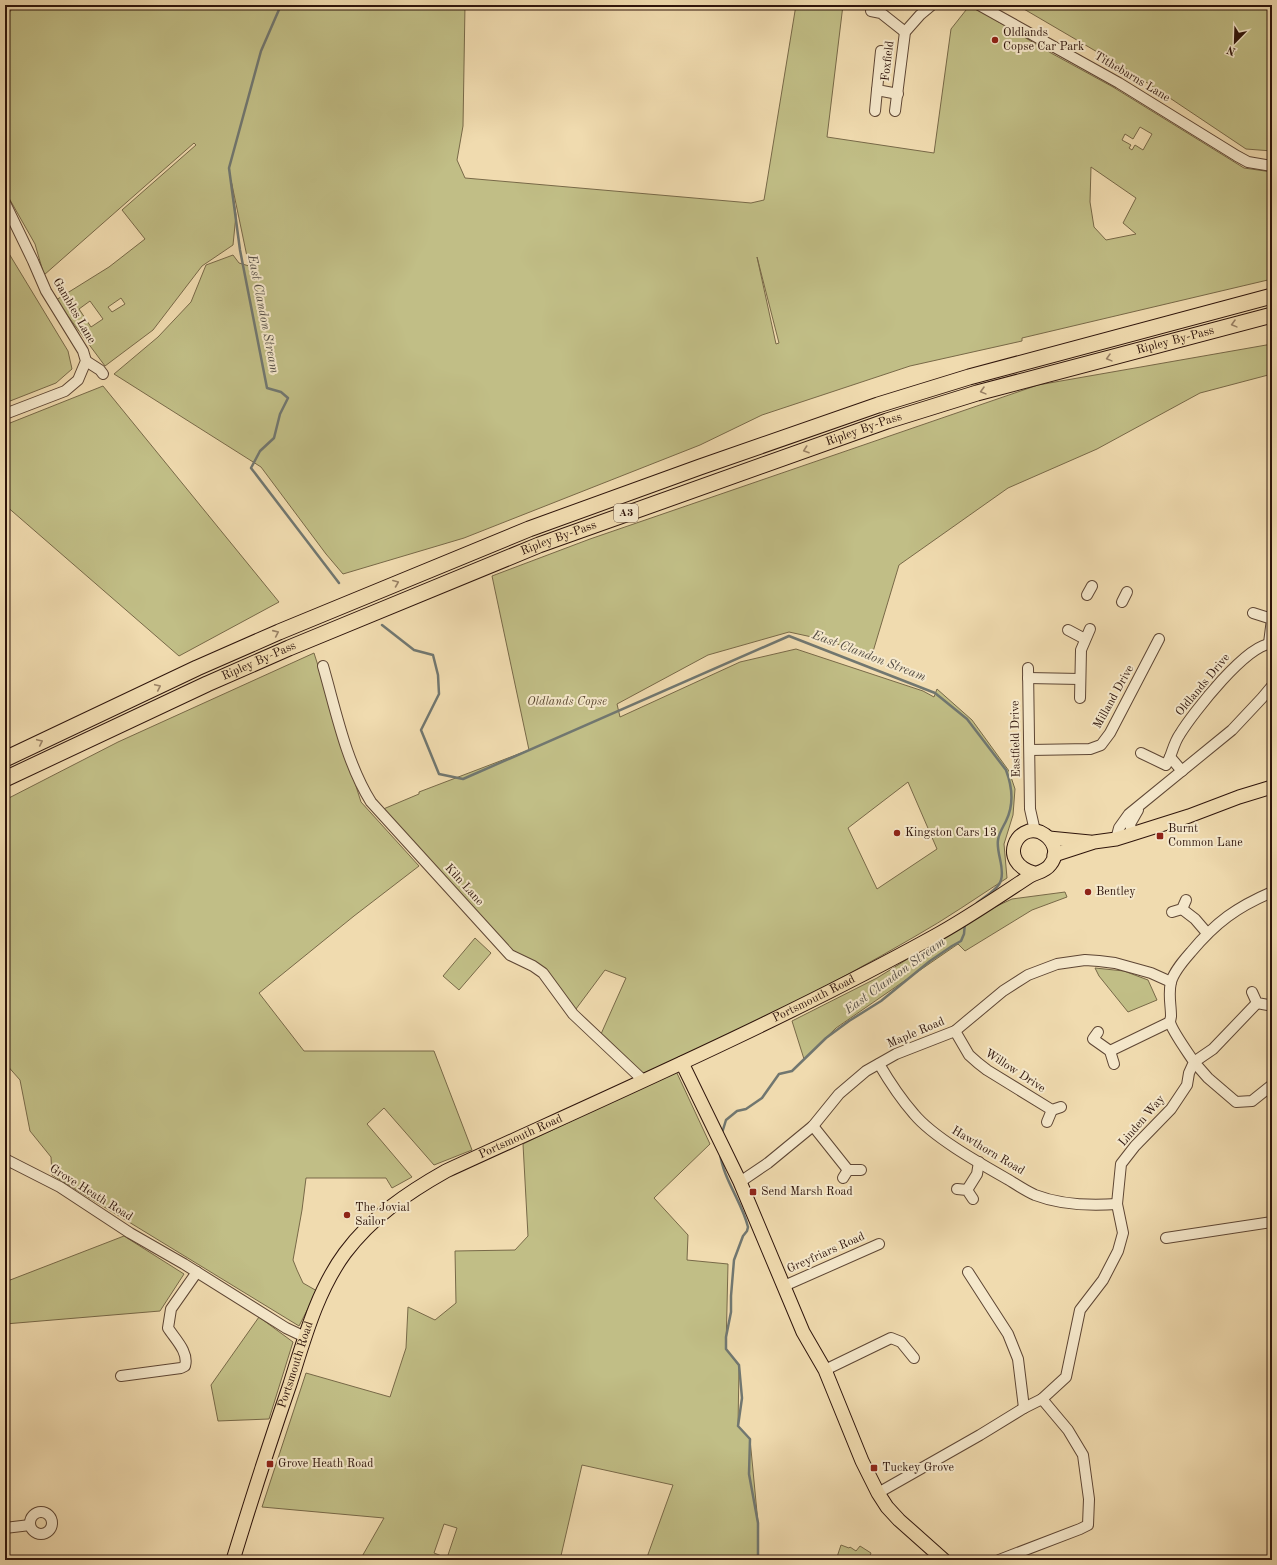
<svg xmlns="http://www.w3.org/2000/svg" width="1277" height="1565" font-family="'Old Standard TT',serif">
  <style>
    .green { fill: #c1be86; stroke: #786948; fill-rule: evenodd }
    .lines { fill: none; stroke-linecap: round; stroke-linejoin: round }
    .stream { stroke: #717770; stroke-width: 2.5 }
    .minor-casing { stroke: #5e4634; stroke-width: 12 }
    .major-casing { stroke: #2e140b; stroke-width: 15 }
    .highway-casing { stroke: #2e140b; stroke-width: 17 }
    .minor { stroke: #f5e8cb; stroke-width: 10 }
    .major { stroke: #f0dbaf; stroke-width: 13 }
    .highway { stroke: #f0dbaf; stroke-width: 15 }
    .oneway { stroke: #998165 }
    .poi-dot { fill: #8f2418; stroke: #f5e8cb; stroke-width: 1.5 }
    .labels { text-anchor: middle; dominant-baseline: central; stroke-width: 4; stroke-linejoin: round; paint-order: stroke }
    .shield { fill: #f5e8cb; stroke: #6a5445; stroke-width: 1 }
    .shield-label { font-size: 11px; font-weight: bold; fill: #2e140b }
    .poi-label { font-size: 12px; fill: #2e140b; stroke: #f5e8cb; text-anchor: start }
    .street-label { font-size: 12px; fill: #2e140b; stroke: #f5e8cb }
    .park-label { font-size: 12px; font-style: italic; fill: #5a4730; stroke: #f5e8cb }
    .water-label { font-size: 13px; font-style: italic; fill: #554e46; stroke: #f5e8cb }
  </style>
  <rect width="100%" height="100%" fill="#f0dbaf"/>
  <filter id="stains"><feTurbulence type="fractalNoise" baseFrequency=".005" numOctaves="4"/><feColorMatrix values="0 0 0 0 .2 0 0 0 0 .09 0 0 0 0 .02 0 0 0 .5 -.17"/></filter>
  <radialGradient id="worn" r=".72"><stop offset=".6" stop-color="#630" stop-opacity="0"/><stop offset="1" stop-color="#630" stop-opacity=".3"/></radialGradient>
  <g class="green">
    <path d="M15,5H465L463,126L457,160L465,178L751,203L764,200L796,5H843L827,137L934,153L951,29L970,5L1051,53L1113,87L1244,168L1272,172V279L1022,338V341L910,366L762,415L700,445L464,538L343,574L326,554L261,467L114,374L158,337L191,302L206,265L233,255L239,263L249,266L231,180L236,215L233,245L202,266L153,330L105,366L56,300L109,267L145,239L122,210L196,145L194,143L44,275L35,244L5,191V18ZM1140,127L1152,134L1143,150L1135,145L1132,150L1129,148L1131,145L1122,140L1125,134L1133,139ZM1091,167L1136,198L1123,223L1136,234L1106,240L1094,227L1090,202ZM757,257L779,343L776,344ZM121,298L125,304L112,312L108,307ZM90,301L103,319L91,327L79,309Z"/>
    <path d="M1017,5H1272V151L1246,149L1128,70Z"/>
    <path d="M5,247L68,351L72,369L56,383L5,403Z"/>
    <path d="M1272,344V374L1200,393L1097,449L1008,488L899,565L872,655L821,639L789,632L708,655L617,704L620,717L740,662L796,649L923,691L934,697L937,689L972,720L1009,771L1015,789L1013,815L1004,844L1007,878C976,898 946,919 914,937C827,988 736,1033 644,1075L601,1034L626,978L605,970L573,1013L552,983L511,954L381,810L419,794V792L529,750L492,576L590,539L1038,385ZM908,782L937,849L877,889L848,828Z"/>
    <path d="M103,386L279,602L179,656L5,505V425Z"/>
    <path d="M314,653L361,802L419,866L354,916L259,993L304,1051H434L472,1150L434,1165L384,1108L367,1124L412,1177L392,1188L386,1178H306L302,1210L293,1260L297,1270L303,1283L317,1291L299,1326L52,1175L51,1157L30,1131L20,1080L5,1063V800L118,742Z"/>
    <path d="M1065,892L1067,897L1032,910L965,951L958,944L836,1028L804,1059L792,1021L877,978L982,913L1012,899Z"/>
    <path d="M475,938L491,953L459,990L443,976Z"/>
    <path d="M1095,968L1124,971L1148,980L1157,1000L1128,1012L1099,976Z"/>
    <path d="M676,1071L710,1144L654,1198L688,1235L687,1260L728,1264L726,1349L739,1366L738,1426L750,1439L758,1523V1560H646L673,1485L582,1465L560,1560H433L434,1557L429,1556L428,1560H360L384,1518L262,1507L306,1373L390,1397L406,1348L408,1307L435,1320L456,1303L455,1251L515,1250L528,1236L523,1144ZM444,1524L457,1528L447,1558L434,1553Z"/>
    <path d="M124,1236L184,1274L160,1311L5,1324V1282Z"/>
    <path d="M259,1317L293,1342L269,1419L218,1421L211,1385Z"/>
    <path d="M841,1545L849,1548L850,1547L856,1551L860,1546L871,1553L869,1558L874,1560H836Z"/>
  </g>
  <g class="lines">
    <g class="stream">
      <path d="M281,5L261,51L229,168L240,250L267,388L281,392L288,398L280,414L274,438L260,451L251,468L339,583"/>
      <path d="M382,625L414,650L433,655L438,675L439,694L421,730L439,774L463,779L789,636L935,693L967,719L1006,770C1012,786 1014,805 1006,821C1003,827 999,833 998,840C996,853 1005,867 1001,880C999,889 984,897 977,903"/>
      <path d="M722,1133L726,1120L737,1111L746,1109L762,1098L779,1074L792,1071L826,1038L849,1021L881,1001L930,961L952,946L961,941L964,934L965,922"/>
      <path d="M720,1153C723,1179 742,1202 748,1227L747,1231L743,1236L734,1260L731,1296V1312L726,1337V1349L739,1365L742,1398L738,1426L750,1439L749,1474L758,1523V1560"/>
    </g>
    <defs>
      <g id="minor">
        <path d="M979,5L1119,83L1237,156L1248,162L1272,166"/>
        <path d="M871,11L881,13L905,32"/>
        <path d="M881,51L877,90L898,94"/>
        <path d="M875,111L877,90"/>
        <path d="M895,111L905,32L920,15L932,5"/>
        <path d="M5,203L33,261L46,291L83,351L86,361L78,380L65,391L5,414"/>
        <path d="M86,361L100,370L103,374"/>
        <path d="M1087,595L1092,586"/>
        <path d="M1122,602L1127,592"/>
        <path d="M1253,613L1272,619"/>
        <path d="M1068,630L1085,639"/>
        <path d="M1269,643L1272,619"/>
        <path d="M323,666C336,711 346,762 371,802L510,955L533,966L543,973L573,1014L644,1081"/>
        <path d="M1028,668L1030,809L1035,831"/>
        <path d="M1028,678L1080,679"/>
        <path d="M1080,698L1081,650L1090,629"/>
        <path d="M1030,750L1090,749L1101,745L1110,733L1159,639"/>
        <path d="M1141,753L1166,765L1170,757"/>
        <path d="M1182,771L1170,757C1173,749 1175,741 1180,734C1192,714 1249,641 1272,644"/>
        <path d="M1132,834L1130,824L1138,810"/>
        <path d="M1116,839L1119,828L1129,814L1232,730L1262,698L1272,686"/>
        <path d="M1182,909L1195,919L1207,933"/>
        <path d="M1172,912L1182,909L1186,900"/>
        <path d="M1252,992L1257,1003L1268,1005"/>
        <path d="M1257,1003L1213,1049L1194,1062L1208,1078L1236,1102L1252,1101L1272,1085"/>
        <path d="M955,1031L969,1055L978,1063L987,1070L1052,1110L1061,1107"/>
        <path d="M1098,1032L1093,1039L1110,1051L1114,1064"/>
        <path d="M1110,1051L1170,1022"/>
        <path d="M879,1064C889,1081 900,1098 914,1114C934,1138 981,1164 1009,1180C1017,1185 1026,1191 1035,1195C1061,1205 1090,1206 1117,1204"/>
        <path d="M1047,1122L1052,1110"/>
        <path d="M813,1126L848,1170"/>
        <path d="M5,1159L60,1187L130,1233L184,1264L286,1328L305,1337"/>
        <path d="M843,1178L848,1170H861"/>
        <path d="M740,1182L768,1163L813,1126L839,1094L866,1071L896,1054L955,1031L1003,991L1028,975L1057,964L1085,960L1099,961L1115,963L1151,973L1171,982"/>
        <path d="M957,1189L967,1190L973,1199"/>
        <path d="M967,1190L977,1174L979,1162"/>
        <path d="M1166,1238L1272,1222"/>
        <path d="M968,1272L1008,1334L1018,1359L1024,1408"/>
        <path d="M784,1286L879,1244"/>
        <path d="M825,1370L891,1338L901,1342L914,1358"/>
        <path d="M121,1376L181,1368L185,1366C189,1352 175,1339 168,1328L171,1309L197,1272"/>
        <path d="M1042,1399L1066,1377L1080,1310L1103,1280L1118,1251L1123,1233L1117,1204L1121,1164L1135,1146L1171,1109L1187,1085L1189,1073L1194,1062C1189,1054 1172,1031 1170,1022C1170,1020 1171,1018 1171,1016C1171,1005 1168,994 1171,982C1174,971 1184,960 1191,952C1216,922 1237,907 1272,892"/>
        <path d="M878,1493L980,1435L1024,1408L1042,1399L1068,1430L1083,1455L1089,1499L1088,1525L1080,1529L999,1560"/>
        <circle cx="41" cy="1523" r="11"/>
        <path d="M5,1528L30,1525"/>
      </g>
      <g id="major">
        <path d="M1049,838L1090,842"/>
        <path d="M1054,855L1094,842L1116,839L1132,834L1189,816L1239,797L1272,787"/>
        <path d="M682,1063L740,1182L803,1332L825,1370L862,1461L878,1493L887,1507L899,1520L944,1560"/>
        <path id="s1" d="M233,1560C251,1501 270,1442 290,1384C304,1340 317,1291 345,1253C372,1217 407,1193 446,1171C609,1096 775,1024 933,937C966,919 998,897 1030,876C1037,872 1045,872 1050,865C1060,853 1053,838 1040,832C1017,823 997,862 1034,873"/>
      </g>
      <g id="highway">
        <path d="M5,759L197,668L279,632L529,529L700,467L878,405L969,377L1272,296"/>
        <path id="s2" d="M5,779L207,684L289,648L539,545L887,421L977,393L1272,315"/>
      </g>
    </defs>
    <use href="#minor" class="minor-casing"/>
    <use href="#major" class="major-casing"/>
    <use href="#highway" class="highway-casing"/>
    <use href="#minor" class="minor"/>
    <use href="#major" class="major"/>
    <use href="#highway" class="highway"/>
  </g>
  <defs><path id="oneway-chevron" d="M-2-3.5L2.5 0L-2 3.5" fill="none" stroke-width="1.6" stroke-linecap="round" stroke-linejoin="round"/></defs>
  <g class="oneway">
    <use href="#oneway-chevron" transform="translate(1234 324) rotate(165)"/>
    <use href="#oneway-chevron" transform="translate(1109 358) rotate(165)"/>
    <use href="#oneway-chevron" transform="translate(983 391) rotate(165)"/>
    <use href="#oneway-chevron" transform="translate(806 450) rotate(161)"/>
    <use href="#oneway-chevron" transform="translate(396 583) rotate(-22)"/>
    <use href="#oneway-chevron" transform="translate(276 633) rotate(-24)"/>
    <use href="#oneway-chevron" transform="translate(158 687) rotate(-25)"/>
    <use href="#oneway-chevron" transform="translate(40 742) rotate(-25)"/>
  </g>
  <g class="poi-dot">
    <circle cx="995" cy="40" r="4"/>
    <circle cx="897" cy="833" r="4"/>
    <rect x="1156" y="832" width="8" height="8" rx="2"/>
    <circle cx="1088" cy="892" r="4"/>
    <rect x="749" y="1188" width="8" height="8" rx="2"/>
    <circle cx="347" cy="1215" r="4"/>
    <rect x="266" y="1460" width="8" height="8" rx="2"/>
    <rect x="870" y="1464" width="8" height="8" rx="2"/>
  </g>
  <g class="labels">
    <rect class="shield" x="614" y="504" width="24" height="18" rx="3"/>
    <g class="shield-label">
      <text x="626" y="513">A3</text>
    </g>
    <g class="poi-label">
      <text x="1003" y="33">Oldlands<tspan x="1003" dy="14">Copse Car Park</tspan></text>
      <text x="1168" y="829">Burnt<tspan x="1168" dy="14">Common Lane</tspan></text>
      <text x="905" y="833">Kingston Cars 13</text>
      <text x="1096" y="892">Bentley</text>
      <text x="761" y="1192">Send Marsh Road</text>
      <text x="355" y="1208">The Jovial<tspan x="355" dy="14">Sailor</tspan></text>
      <text x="278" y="1464">Grove Heath Road</text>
      <text x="882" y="1468">Tuckey Grove</text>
    </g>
    <g class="street-label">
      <text transform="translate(888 61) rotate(-83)">Foxfield</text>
      <text transform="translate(1132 77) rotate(31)">Tithebarns Lane</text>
      <text transform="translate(74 311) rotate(60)">Gambles Lane</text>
      <text stroke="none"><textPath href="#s2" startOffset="1252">Ripley By-Pass</textPath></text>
      <text stroke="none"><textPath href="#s2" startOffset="928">Ripley By-Pass</textPath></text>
      <text stroke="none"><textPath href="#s2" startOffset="604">Ripley By-Pass</textPath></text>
      <text stroke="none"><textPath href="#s2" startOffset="280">Ripley By-Pass</textPath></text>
      <text transform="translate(1203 685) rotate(-50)">Oldlands Drive</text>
      <text transform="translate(1114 697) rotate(-61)">Milland Drive</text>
      <text transform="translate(1016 739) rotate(-91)">Eastfield Drive</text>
      <text transform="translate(464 885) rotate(48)">Kiln Lane</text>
      <text stroke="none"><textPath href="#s1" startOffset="865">Portsmouth Road</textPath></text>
      <text transform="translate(916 1033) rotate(-23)">Maple Road</text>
      <text transform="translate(1015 1071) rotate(33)">Willow Drive</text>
      <text transform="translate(1142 1121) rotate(-49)">Linden Way</text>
      <text stroke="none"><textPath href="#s1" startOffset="541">Portsmouth Road</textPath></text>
      <text transform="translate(988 1151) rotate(31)">Hawthorn Road</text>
      <text transform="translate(91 1193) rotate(32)">Grove Heath Road</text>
      <text transform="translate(826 1253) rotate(-24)">Greyfriars Road</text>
      <text stroke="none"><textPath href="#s1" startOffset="205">Portsmouth Road</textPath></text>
    </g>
    <g class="park-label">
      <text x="567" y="702">Oldlands Copse</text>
    </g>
    <g class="water-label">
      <text transform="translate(263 314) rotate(79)">East Clandon Stream</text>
      <text transform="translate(869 656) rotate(21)">East Clandon Stream</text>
      <text transform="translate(895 976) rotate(-36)">East Clandon Stream</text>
    </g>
  </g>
  <rect width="1277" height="1565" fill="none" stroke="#f0dbaf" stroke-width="20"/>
  <rect x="6" y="6" width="1265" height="1553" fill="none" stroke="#2e140b" stroke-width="2"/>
  <rect x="10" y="10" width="1257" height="1545" fill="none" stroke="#2e140b"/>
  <g transform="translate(1235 42) rotate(203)" stroke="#f5e8cb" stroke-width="3" paint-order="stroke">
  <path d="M0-3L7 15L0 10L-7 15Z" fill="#2e140b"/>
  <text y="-6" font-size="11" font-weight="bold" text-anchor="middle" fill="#2e140b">N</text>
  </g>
  <rect width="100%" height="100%" filter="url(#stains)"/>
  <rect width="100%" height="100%" fill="url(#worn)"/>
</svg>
